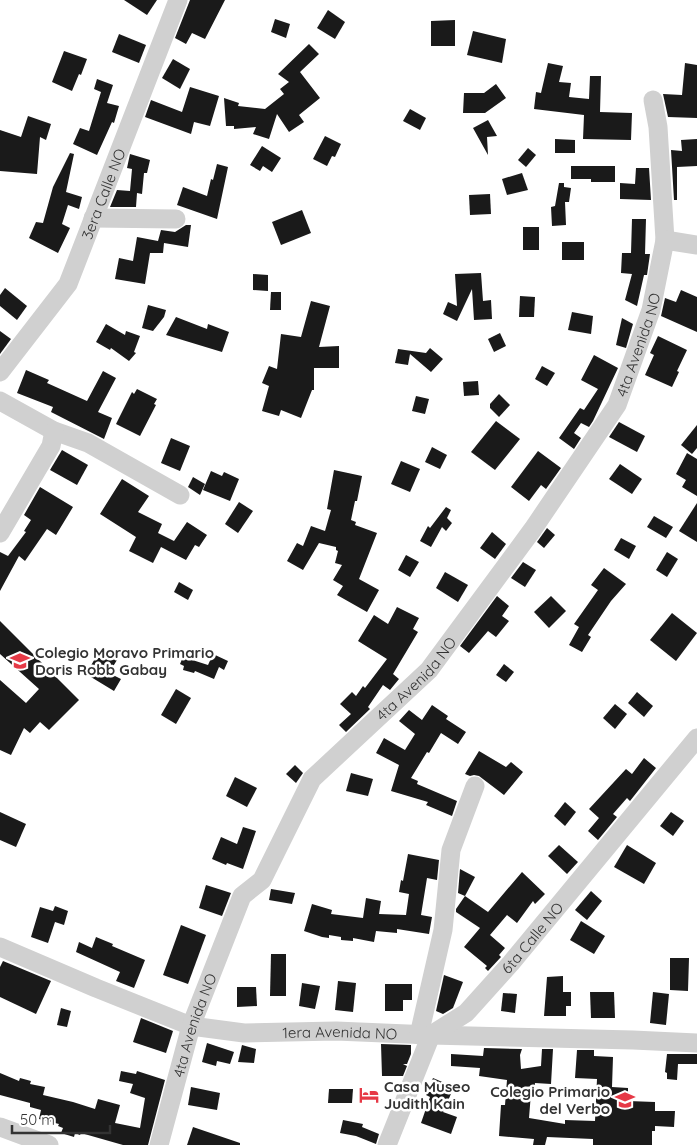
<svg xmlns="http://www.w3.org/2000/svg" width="697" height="1145" font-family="Quicksand,sans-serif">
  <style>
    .building { fill: #1a1a1a }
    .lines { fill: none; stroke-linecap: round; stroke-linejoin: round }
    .minor { stroke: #d0d0d0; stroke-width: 19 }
    .labels { text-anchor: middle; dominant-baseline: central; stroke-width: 5; stroke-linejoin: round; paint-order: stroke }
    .street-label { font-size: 15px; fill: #333; stroke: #fff }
    .poi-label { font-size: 15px; font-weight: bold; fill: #333; stroke: #fff; text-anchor: start }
  </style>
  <rect width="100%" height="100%" fill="#fff"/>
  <g class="building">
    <path d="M124,0H157L147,15Z"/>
    <path d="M190,0H225L205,39L192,33L186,44L175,38Z"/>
    <path d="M328,10L345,22L335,39L317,28Z"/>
    <path d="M275,19L290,24L286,38L271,32Z"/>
    <path d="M455,20V46H431V21Z"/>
    <path d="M473,31L506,39L502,63L467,55Z"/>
    <path d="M119,34L146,45L139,63L112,52Z"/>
    <path d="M309,44L319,54L300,72L320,98L299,115L304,122L289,132L277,114L269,139L253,134L256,127L234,129V126H226L224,98L239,103L238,106L265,109L284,94L280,89L289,82L278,74Z"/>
    <path d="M64,51L87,59L81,75L79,74L72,91L52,82Z"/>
    <path d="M173,59L190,69L180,89L162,78Z"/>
    <path d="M548,63L563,66L559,82L571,83L569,97L589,99L590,76H601L600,112L632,113L631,140L583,139L584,115L534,109L536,92L541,93Z"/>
    <path d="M685,63L697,65V118L668,117L663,94L682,95Z"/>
    <path d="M97,79L113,85L107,103L119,106L114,123L112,122L97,155L73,144L80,128L89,131L101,92L94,89Z"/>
    <path d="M496,84L506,98L485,113H463L464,93H484Z"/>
    <path d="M190,87L219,96L210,126L194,122L191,134L145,117L151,100L182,112Z"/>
    <path d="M410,109L426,118L420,130L403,121Z"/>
    <path d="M28,116L51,124L46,140L40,137L37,174L0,171V130L21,137Z"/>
    <path d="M488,120L497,136L487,137L488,155L473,128Z"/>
    <path d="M325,136L341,144L335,157L332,156L327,166L313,159Z"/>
    <path d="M555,139L575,140V153H555Z"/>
    <path d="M697,139V166L677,167V200H674L671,150L682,151L681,140Z"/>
    <path d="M262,146L281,158L272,172L263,166L260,171L250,165Z"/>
    <path d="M528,148L536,155L526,167L518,160Z"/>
    <path d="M70,153L74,154L66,192L82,197L79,209L68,205L62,224L70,228L58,253L29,238L36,222L43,223L53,187Z"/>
    <path d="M130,154L150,160L147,173H144L142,194L137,193L136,207H110L117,190L130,191L132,169L127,168Z"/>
    <path d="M217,164L228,167L217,219L177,205L183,187L207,196L211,179L213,180Z"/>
    <path d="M571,166H615V182H591V179H571Z"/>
    <path d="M636,168H649L651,200L620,199V183L635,184Z"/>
    <path d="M522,173L528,190L507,195L502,179Z"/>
    <path d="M559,183H564V187L571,188L569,202H565L566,225L552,226L551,207L555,206Z"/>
    <path d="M490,194L491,214L470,215L469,195Z"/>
    <path d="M302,210L311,233L281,245L272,222Z"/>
    <path d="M632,219H646L645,254H650L647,275H644L637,306L625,300L632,274L621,273L622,253H631Z"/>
    <path d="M186,225H191L188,247L164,243L163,253H150L145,284L115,279L119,258L133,261L137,237L158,241L161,230L175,232Z"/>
    <rect x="523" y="227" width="16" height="23"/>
    <rect x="562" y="242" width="22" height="18"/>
    <path d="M481,273L483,301L491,300L492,319L474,320L472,289L457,321L443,314L448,302L457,306L455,274Z"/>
    <path d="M253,274L268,275V291L253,290Z"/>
    <path d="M5,288L27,306L17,320L0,306V295Z"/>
    <path d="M681,290L697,297V332L661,316L665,298L676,302Z"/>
    <path d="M271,292H281V310H270Z"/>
    <path d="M520,296L535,297L534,317H519Z"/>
    <path d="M311,301L330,306L319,347L339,346V368H314V390H312L301,418L281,410L279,416L262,411L269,386L262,383L269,366L277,369L281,334L301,337Z"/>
    <path d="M148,305L166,310L164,317L153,331L142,328Z"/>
    <path d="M572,312L593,316L591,334L568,330Z"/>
    <path d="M176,317L207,329L208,324L229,332L222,352L166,335Z"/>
    <path d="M622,318L633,324L626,348L616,345Z"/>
    <path d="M106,324L125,335L126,331L140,336L134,352L136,353L129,361L111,348L110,350L96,342Z"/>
    <path d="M0,331L11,339L0,354Z"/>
    <path d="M500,333L506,346L494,352L488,339Z"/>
    <path d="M658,336L687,350L677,371L679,372L672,387L645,375L654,355L650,353Z"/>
    <path d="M430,348L443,359L431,372L410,354L408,365L395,363L398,349L426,353Z"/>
    <path d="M594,355L618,368L593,421L589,427L581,423L574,433L581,438L574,449L559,438L580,408L584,410L598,389L581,380Z"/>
    <path d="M542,366L555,373L547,386L535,379Z"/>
    <path d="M26,370L49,380L47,383L87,401L103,371L116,378L98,412L112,418L104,439L51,412L53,407L17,393Z"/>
    <path d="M478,381L479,395L464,396L463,382Z"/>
    <path d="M137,389L157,399L154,404L156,405L140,436L116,424L132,392L134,394Z"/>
    <path d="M499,394L510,405L499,417L490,408V404Z"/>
    <path d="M416,396L429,399L425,414L412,411Z"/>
    <path d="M496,421L520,439L495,470L471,452Z"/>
    <path d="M619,422L645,436L637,452L609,437Z"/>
    <path d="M697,425V448L692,454L681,445Z"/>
    <path d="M171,438L190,446L180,471L161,463Z"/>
    <path d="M432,447L447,455L440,469L425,462Z"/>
    <path d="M62,450L88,465L77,485L50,470Z"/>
    <path d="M538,451L561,468L546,489L541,485L529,501L511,487Z"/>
    <path d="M687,453L697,459V496L682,487L686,480L676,474Z"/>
    <path d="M401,461L420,469L410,492L391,484Z"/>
    <path d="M620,464L642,479L632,494L609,479Z"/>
    <path d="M334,470L362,476L357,501H355L351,520L356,522L355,525L377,533L359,579L379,590L367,612L337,595L343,586L333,580L342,565L335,563L338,551L336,550V547L319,543L303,570L287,561L297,543L303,546L311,526L325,531L331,510L327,509Z"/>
    <path d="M211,471L222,476L224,472L239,479L230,501L203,490Z"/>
    <path d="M193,477L205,484L200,495L188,487Z"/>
    <path d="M122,479L149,496L138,512L162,524L158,533L174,541L187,522L207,535L199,547L195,545L186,560L161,547L153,563L129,551L136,537L100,514Z"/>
    <path d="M40,487L73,507L56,535L47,529L25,561L19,556L0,591V552L8,556L26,532L24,531L31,520L24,515Z"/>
    <path d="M239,502L253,511L238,533L225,524Z"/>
    <path d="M697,503V542L679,531Z"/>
    <path d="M446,507L451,510L447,518L452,523L446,531L442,527L431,547L420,541L428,526L430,528Z"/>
    <path d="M654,516L673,527L666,538L647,527Z"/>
    <path d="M547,528L555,535L544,548L537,542Z"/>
    <path d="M492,532L506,544L495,559L480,548Z"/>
    <path d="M621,538L636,546L629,559L614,550Z"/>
    <path d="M667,552L678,559L667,577L656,570Z"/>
    <path d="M406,555L419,562L410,577L398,570Z"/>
    <path d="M523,562L536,570L525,587L511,578Z"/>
    <path d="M604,568L626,584L611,601L588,635L591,637L582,652L569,645L579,627L574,624L598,590L591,585Z"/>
    <path d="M445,572L468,585L458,602L436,588Z"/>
    <path d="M179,582L193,590L188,600L174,592Z"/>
    <path d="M497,596L509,606L502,616L509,621L496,637L488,631L469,653L460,646Z"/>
    <path d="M551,596L566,611L549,628L534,612Z"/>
    <path d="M397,607L419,618L413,629L418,632L393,674L399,679L390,690L383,685L368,707L370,709L346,732L339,725L351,714L340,704L352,692L356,696L363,686L365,688L387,659L358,641L374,615L388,624Z"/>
    <path d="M672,613L697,633L676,661L650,640Z"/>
    <path d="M0,621L79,700L49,730L40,722L30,733L24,728L11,755L0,750V680L26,703L39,689L0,654Z"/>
    <path d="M100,650L117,660L109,673L121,679L114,691L86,674Z"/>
    <path d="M213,654L228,661L224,670L219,667L214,679L195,671L194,673L183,670L184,666L180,664L183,657L208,665Z"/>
    <path d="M504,664L514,672L506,682L496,675Z"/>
    <path d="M176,689L191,698L176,724L161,715Z"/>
    <path d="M637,692L653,706L644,717L628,703Z"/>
    <path d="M615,704L627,714L615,729L603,718Z"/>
    <path d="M432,705L448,716L446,719L466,732L458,744L441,733L429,753L427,752L411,778L418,781L417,784L457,801L452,816L426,805L428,802L391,791L399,765L376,753L384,738L405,750L415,734L399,721L409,710L422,720Z"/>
    <path d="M479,751L506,767L511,762L523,772L504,795L479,776L474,775L470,776L465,774Z"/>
    <path d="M644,758L656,768L630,801L627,798L613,814L617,817L598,840L588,831L599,818L589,809L626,769L632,774Z"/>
    <path d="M295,765L303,773L296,783L286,774Z"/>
    <path d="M351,773L373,779L368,796L346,791Z"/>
    <path d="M235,777L257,788L247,807L226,796Z"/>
    <path d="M565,802L576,812L565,826L554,816Z"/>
    <path d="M0,812L26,824L16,847L0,840Z"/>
    <path d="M671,812L684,821L673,836L660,826Z"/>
    <path d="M243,827L256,831L243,869L227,863L226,865L212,859L221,837L237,844Z"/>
    <path d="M559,845L578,862L567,874L548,856Z"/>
    <path d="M627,845L656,863L644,884L614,867Z"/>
    <path d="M408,854L439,860L437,880L427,878L421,915L432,917L429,934L397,929V933L376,931L374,942L353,938V941L341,940V937L329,935V938L322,937L304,931L312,904L332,910L331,914L363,918L366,898L381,901L379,914L406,915L409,894L399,892L401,880L403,881Z"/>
    <path d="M460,869L475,877L465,896L458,893Z"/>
    <path d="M522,872L545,894L535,904L533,901L517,923L507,915L490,935L505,948L499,955L501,957L488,971L485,968L487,966L464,947L480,928L456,912V909L465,896L488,912Z"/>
    <path d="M206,885L231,893L222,916L199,908Z"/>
    <path d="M271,889L295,893L292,904L269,900Z"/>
    <path d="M591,891L602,901L587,920L575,910Z"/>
    <path d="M55,906L68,911L64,925L55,922L48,943L31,937L40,907L53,911Z"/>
    <path d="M581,921L605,936L594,954L570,940Z"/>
    <path d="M181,925L206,935L188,984L163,975Z"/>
    <path d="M96,937L113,944L112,946L145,960L134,988L116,981L120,972L76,952L79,942L92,948Z"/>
    <path d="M271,954H286V996H270Z"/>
    <path d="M670,958H689L688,991L670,990Z"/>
    <path d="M3,961L51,981L36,1014L0,997V967Z"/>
    <path d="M444,975L463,982L453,1008L443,1014L436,1011Z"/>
    <path d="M563,976V992H571V1006H566V1016H544L547,977Z"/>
    <path d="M338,981L356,983L353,1012L335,1010Z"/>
    <path d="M302,983L320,986L315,1009L299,1006Z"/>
    <path d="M385,984H412V1000H403V1011H385Z"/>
    <path d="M237,987H256L257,1006L237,1007Z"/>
    <path d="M590,992H614L615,1018H591Z"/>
    <path d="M653,992L669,994L666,1025L650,1023Z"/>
    <path d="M503,993L517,994L515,1013L501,1011Z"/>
    <path d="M61,1008L71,1011L67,1027L57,1025Z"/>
    <path d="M141,1018L173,1031L166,1053L133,1042Z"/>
    <path d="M207,1043L234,1052L230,1064L217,1061L216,1066L202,1062Z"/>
    <path d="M381,1044L411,1045V1054L407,1064H403L407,1066L403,1076H382Z"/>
    <path d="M242,1045L256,1049L254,1063L238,1062Z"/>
    <path d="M484,1048L522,1049L520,1055L521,1069L541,1066L542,1049H553L551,1084L535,1083L534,1093H531L529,1118L565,1124V1120L595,1121L597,1079L575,1078L577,1050H594V1056L613,1057L612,1087L628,1088V1101L655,1102V1111H675L674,1127L655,1126V1131H652V1145H593V1139L547,1137L545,1145H533L534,1139L499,1136L501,1105H505L507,1080L479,1076L480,1068L451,1066V1054L483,1056Z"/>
    <path d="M667,1054H697V1064H678L677,1080L667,1079V1073L665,1072Z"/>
    <path d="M121,1071L136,1074L137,1071L165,1080L148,1145H123L81,1133L80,1135L75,1133L74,1137L61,1133L63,1128L58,1126L59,1124L39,1119L41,1110L30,1107V1103L0,1095V1073L19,1081L20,1078L31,1081L30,1084L45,1087L43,1095L73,1102L95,1109L98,1099L120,1105L115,1123L140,1128L145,1098L130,1093L133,1084L119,1081Z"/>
    <path d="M433,1078L454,1087L443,1112L457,1117L451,1134L421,1123L430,1097L426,1095Z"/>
    <path d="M191,1087L220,1093L217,1110L188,1105Z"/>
    <path d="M329,1089H353L352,1103H328Z"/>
    <path d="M343,1120L363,1124L362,1127L379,1134L376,1144L356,1136L340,1133Z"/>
    <path d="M193,1127L240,1143V1145H187Z"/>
  </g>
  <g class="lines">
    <g class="minor">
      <path d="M653,100L658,127L665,240"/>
      <path d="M93,218L176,219"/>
      <path id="s1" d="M0,372L68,284L178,0"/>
      <path d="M0,401L54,431L88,443L180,495"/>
      <path d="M0,533L51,446L54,431"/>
      <path id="s2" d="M0,947L96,988L191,1026L244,1033L336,1031L431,1035L633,1040L697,1043"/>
      <path d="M419,1035L443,930L451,850L475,786"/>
      <path d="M0,1127L49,1145"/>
      <path id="s3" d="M159,1145L191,1026L242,896L262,880L312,779L429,670L533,529L617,405L651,310L665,240L697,245"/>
      <path id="s4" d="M387,1145L431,1035L466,1013L511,963L697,738"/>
    </g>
  </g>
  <defs>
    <symbol id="school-bare" viewBox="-9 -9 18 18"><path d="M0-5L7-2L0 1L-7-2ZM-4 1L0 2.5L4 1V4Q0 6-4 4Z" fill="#e63946" stroke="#fff" stroke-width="2.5" paint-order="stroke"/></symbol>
    <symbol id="hotel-bare" viewBox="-9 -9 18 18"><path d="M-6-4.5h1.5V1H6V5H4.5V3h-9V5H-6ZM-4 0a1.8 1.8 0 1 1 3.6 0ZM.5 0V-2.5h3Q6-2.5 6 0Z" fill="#e63946" stroke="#fff" stroke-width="2.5" paint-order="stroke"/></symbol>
  </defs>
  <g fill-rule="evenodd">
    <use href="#school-bare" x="6" y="647" width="28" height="28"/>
    <use href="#hotel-bare" x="355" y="1081" width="28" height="28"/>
    <use href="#school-bare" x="611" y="1086" width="28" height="28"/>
  </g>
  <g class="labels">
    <g class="street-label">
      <text stroke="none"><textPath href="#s1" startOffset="208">3era Calle NO</textPath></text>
      <text stroke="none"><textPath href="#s3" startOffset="950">4ta Avenida NO</textPath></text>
      <text stroke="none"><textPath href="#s3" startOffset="546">4ta Avenida NO</textPath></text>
      <text stroke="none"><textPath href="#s4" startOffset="260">6ta Calle NO</textPath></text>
      <text stroke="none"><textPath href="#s3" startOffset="125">4ta Avenida NO</textPath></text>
      <text stroke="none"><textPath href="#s2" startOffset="356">1era Avenida NO</textPath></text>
    </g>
    <g class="poi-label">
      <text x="35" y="652">Colegio Moravo Primario<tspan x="35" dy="17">Doris Robb Gabay</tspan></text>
      <text x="384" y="1086">Casa Museo<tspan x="384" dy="17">Judith Kain</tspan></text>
      <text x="610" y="1091" text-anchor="end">Colegio Primario<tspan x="610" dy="17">del Verbo</tspan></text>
    </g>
  </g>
  <path d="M12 1125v8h98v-8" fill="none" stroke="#333333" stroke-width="2.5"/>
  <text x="20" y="1125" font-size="15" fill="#333333" stroke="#ffffff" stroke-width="4" paint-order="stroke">50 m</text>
</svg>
